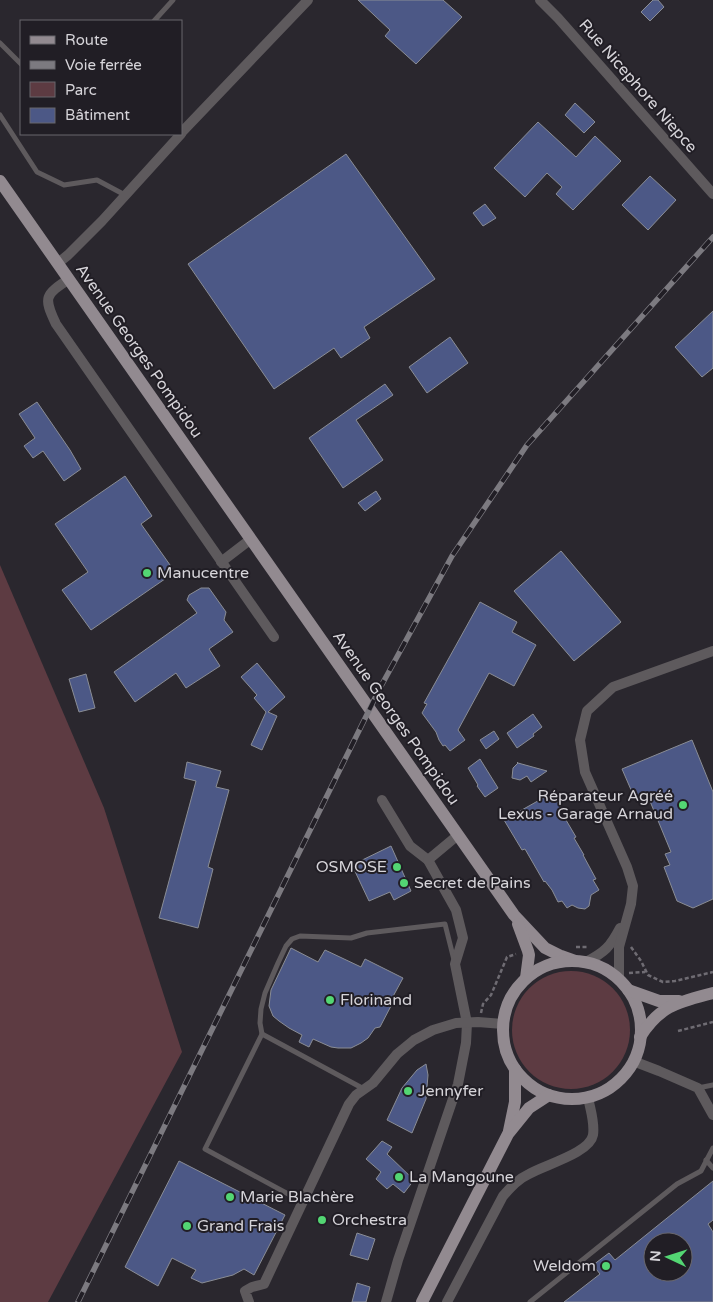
<svg xmlns="http://www.w3.org/2000/svg" width="713" height="1302" font-family="'Varela Round',sans-serif">
  <style>
    .green { fill: #5d3b42 }
    .building { fill: #4c5886; stroke: #8a8d95; fill-rule: evenodd }
    .lines { fill: none; stroke-linecap: round; stroke-linejoin: round }
    .path { stroke: #6f6c73; stroke-width: 2.5; stroke-dasharray: 4 2.5; stroke-linecap: butt }
    .service { stroke: #5e5a5d; stroke-width: 5 }
    .minor { stroke: #5e5a5d; stroke-width: 10 }
    .primary { stroke: #928a90; stroke-width: 12 }
    .rail-casing { stroke: #7c7a80; stroke-width: 5.5 }
    .rail { stroke: #211e25; stroke-width: 4; stroke-dasharray: 11; stroke-linecap: butt }
    .poi-dot { fill: #53d673; stroke: #211e25; stroke-width: 2 }
    .labels { text-anchor: middle; dominant-baseline: central; stroke-width: 4; stroke-linejoin: round; paint-order: stroke }
    .street-label { font-size: 16px; fill: #d6d4d9; stroke: #211e25 }
    .poi-label { font-size: 16px; fill: #d6d4d9; stroke: #211e25; text-anchor: start }
  </style>
  <rect width="100%" height="100%" fill="#2a272e"/>
  <g class="green">
    <path d="M0,565L104,808L182,1052L48,1302H0Z"/>
    <circle cx="571" cy="1030" r="59"/>
  </g>
  <g class="building">
    <path d="M358,0H443L462,17L416,64L385,36L390,30Z"/>
    <path d="M653,0H658L664,7L650,21L641,12Z"/>
    <path d="M575,103L595,122L584,133L565,115Z"/>
    <path d="M538,122L576,157L595,136L621,161L573,210L556,194L562,187L547,173L525,197L494,168Z"/>
    <path d="M346,154L435,279L364,327L370,338L341,358L334,348L274,389L188,264Z"/>
    <path d="M650,176L676,200L648,230L622,205Z"/>
    <path d="M485,204L496,218L483,226L473,213Z"/>
    <path d="M713,311V368L702,377L675,347Z"/>
    <path d="M450,337L468,363L427,393L409,367Z"/>
    <path d="M385,384L393,395L356,420L383,460L343,488L309,438Z"/>
    <path d="M37,402L70,450L81,469L64,481L43,451L33,458L24,446L35,438L19,414Z"/>
    <path d="M125,476L152,516L141,524L175,572L91,630L62,590L88,572L55,524Z"/>
    <path d="M376,491L381,499L365,511L358,503Z"/>
    <path d="M561,551L621,622L574,661L514,591Z"/>
    <path d="M201,588H209L226,612L224,620L233,632L209,649L220,666L186,688L176,673L135,702L114,672L197,613L187,600L189,595Z"/>
    <path d="M480,602L517,622L512,632L536,645L514,686L489,673L458,730L465,740L450,751L445,745L443,746L439,740L436,732L422,713L427,704L424,703Z"/>
    <path d="M257,663L285,697L268,712L277,716L262,750L251,745L266,712L254,698L257,695L241,677Z"/>
    <path d="M86,674L95,708L79,712L69,679Z"/>
    <path d="M533,714L542,727L533,734L534,736L517,748L507,733Z"/>
    <path d="M494,731L499,739L486,749L480,740Z"/>
    <path d="M692,740L713,792V899L693,908L677,901L664,867L670,865L665,854L671,852L647,794L635,799L622,769Z"/>
    <path d="M480,759L498,788L485,797L477,786L478,785L468,768Z"/>
    <path d="M187,762L221,771L216,787L229,790L208,867L213,869L198,928L159,918L196,781L184,778Z"/>
    <path d="M517,762L518,763L547,771L531,782L527,776L520,780L512,778L513,768L518,763Z"/>
    <path d="M552,793L568,819L566,820L576,837L574,838L584,855H583L596,879L593,880L599,890L591,895L589,906L585,909L578,908L572,905L567,908L562,901L558,902L552,890L545,881L544,882L525,849L522,850L504,820Z"/>
    <path d="M391,846L411,891L394,900L390,892L369,901L352,865Z"/>
    <path d="M291,948L318,962L325,950L361,967L365,959L403,978L390,1002L392,1004L380,1027L375,1028L368,1038L361,1043L351,1048H338L331,1047L313,1039L309,1047L299,1042L302,1035L289,1028L279,1021L273,1016L269,1006L271,990Z"/>
    <path d="M426,1064L428,1075L426,1099L412,1133L387,1120L402,1088L417,1070Z"/>
    <path d="M382,1141L392,1147L387,1154L414,1180L404,1193L393,1184L387,1189L376,1179L381,1172L366,1159Z"/>
    <path d="M179,1161L285,1215L254,1275L244,1269L233,1275L202,1283L191,1278L196,1270L172,1258L158,1286L125,1267Z"/>
    <path d="M713,1181V1220L708,1224L713,1232V1302H564L600,1274L593,1265L609,1253L615,1260ZM653,1242H683V1272H653Z"/>
    <path d="M357,1233L375,1239L368,1260L350,1255Z"/>
    <path d="M357,1283L370,1287L366,1302H352Z"/>
  </g>
  <g class="lines">
    <g class="path">
      <path d="M576,947H588"/>
      <path d="M631,947L641,961L648,975L663,982L675,981L713,972"/>
      <path d="M629,973L645,972"/>
      <path d="M481,1013L483,1004L491,995L507,957L516,954"/>
      <path d="M678,1031L713,1022"/>
    </g>
    <g class="service">
      <path d="M154,21L173,0"/>
      <path d="M0,43L21,64"/>
      <path d="M0,115L37,172L64,185L97,180L125,195"/>
      <path d="M262,1034L364,1089"/>
      <path d="M698,1088L713,1085"/>
      <path d="M706,1160L713,1168"/>
      <path d="M303,1202L205,1149L262,1034L260,1023L261,1009L265,993L278,963L286,946L292,939L300,936L351,938L367,933L445,924L454,960"/>
      <path d="M530,1302L677,1184L701,1171L713,1148"/>
    </g>
    <g class="minor">
      <path d="M540,0L558,18L713,194"/>
      <path d="M181,133L308,0"/>
      <path d="M58,263L68,255L102,221L181,134"/>
      <path d="M69,279C45,295 43,297 56,324L274,637"/>
      <path d="M221,562L251,539"/>
      <path d="M382,800L410,846L428,860L456,910L463,938L455,964L467,1023L466,1043L458,1084L398,1260L386,1302"/>
      <path d="M428,860L458,835"/>
      <path d="M586,962C605,952 610,947 620,928"/>
      <path d="M619,980V947L631,904L633,886L627,867L585,772L580,740L587,711L613,687L713,651"/>
      <path d="M633,1061L659,1071L698,1088L713,1115"/>
      <path d="M249,1302L245,1291L252,1287L264,1284L349,1104L356,1095L373,1083L397,1054L414,1040L433,1030L456,1023L478,1022L503,1024"/>
      <path d="M447,1302L503,1196C511,1187 518,1179 529,1174C544,1165 590,1153 593,1135C595,1122 590,1109 588,1097"/>
    </g>
    <g class="primary">
      <path d="M0,181L514,915L545,948L561,956L575,961"/>
      <path d="M518,924L528,951L529,955L526,978"/>
      <circle cx="572" cy="1030" r="69"/>
      <path d="M628,990L659,1001H679"/>
      <path d="M640,1037C660,1005 679,1002 713,993"/>
      <path d="M509,1131L515,1102V1069"/>
      <path d="M422,1302L508,1134L529,1108L549,1095"/>
    </g>
    <defs>
      <path id="rail" d="M78,1302L380,688L452,556L527,445L713,237"/>
    </defs>
    <use href="#rail" class="rail-casing"/>
    <use href="#rail" class="rail"/>
  </g>
  <g class="poi-dot">
    <circle cx="147" cy="573" r="5"/>
    <circle cx="683" cy="805" r="5"/>
    <circle cx="397" cy="867" r="5"/>
    <circle cx="404" cy="883" r="5"/>
    <circle cx="330" cy="1000" r="5"/>
    <circle cx="408" cy="1091" r="5"/>
    <circle cx="399" cy="1177" r="5"/>
    <circle cx="230" cy="1197" r="5"/>
    <circle cx="322" cy="1220" r="5"/>
    <circle cx="187" cy="1226" r="5"/>
    <circle cx="606" cy="1266" r="5"/>
  </g>
  <g class="labels">
    <g class="street-label">
      <text transform="translate(638 86) rotate(49)">Rue Nicephore Niepce</text>
      <text transform="translate(139 351) rotate(55)">Avenue Georges Pompidou</text>
      <text transform="translate(396 718) rotate(55)">Avenue Georges Pompidou</text>
    </g>
    <g class="poi-label">
      <text x="157" y="573">Manucentre</text>
      <text x="673" y="796" text-anchor="end">Réparateur Agréé<tspan x="673" dy="18">Lexus - Garage Arnaud</tspan></text>
      <text x="387" y="867" text-anchor="end">OSMOSE</text>
      <text x="414" y="883">Secret de Pains</text>
      <text x="340" y="1000">Florinand</text>
      <text x="418" y="1091">Jennyfer</text>
      <text x="409" y="1177">La Mangoune</text>
      <text x="240" y="1197">Marie Blachère</text>
      <text x="332" y="1220">Orchestra</text>
      <text x="197" y="1226">Grand Frais</text>
      <text x="596" y="1266" text-anchor="end">Weldom</text>
    </g>
  </g>
  <rect x="20" y="20" width="162" height="115" fill="#211e25" stroke="#69676d"/>
  <rect x="30" y="36" width="25" height="8" fill="#928a90" stroke="#69676d"/>
  <text x="65" y="45" font-size="15" fill="#d6d4d9">Route</text>
  <rect x="30" y="61" width="25" height="8" fill="#7c7a80" stroke="#69676d"/>
  <text x="65" y="70" font-size="15" fill="#d6d4d9">Voie ferrée</text>
  <rect x="30" y="82" width="25" height="15" fill="#5d3b42" stroke="#69676d"/>
  <text x="65" y="95" font-size="15" fill="#d6d4d9">Parc</text>
  <rect x="30" y="108" width="25" height="15" fill="#4c5886" stroke="#69676d"/>
  <text x="65" y="120" font-size="15" fill="#d6d4d9">Bâtiment</text>
  <g transform="translate(668 1257) rotate(274)"><circle r="24" fill="#211e25" stroke="#69676d"/>
  <path d="M0-4L9 19L0 12L-9 19Z" fill="#53d673"/>
  <text y="-8" font-size="14" font-weight="bold" text-anchor="middle" fill="#d6d4d9">N</text>
  </g>
</svg>
